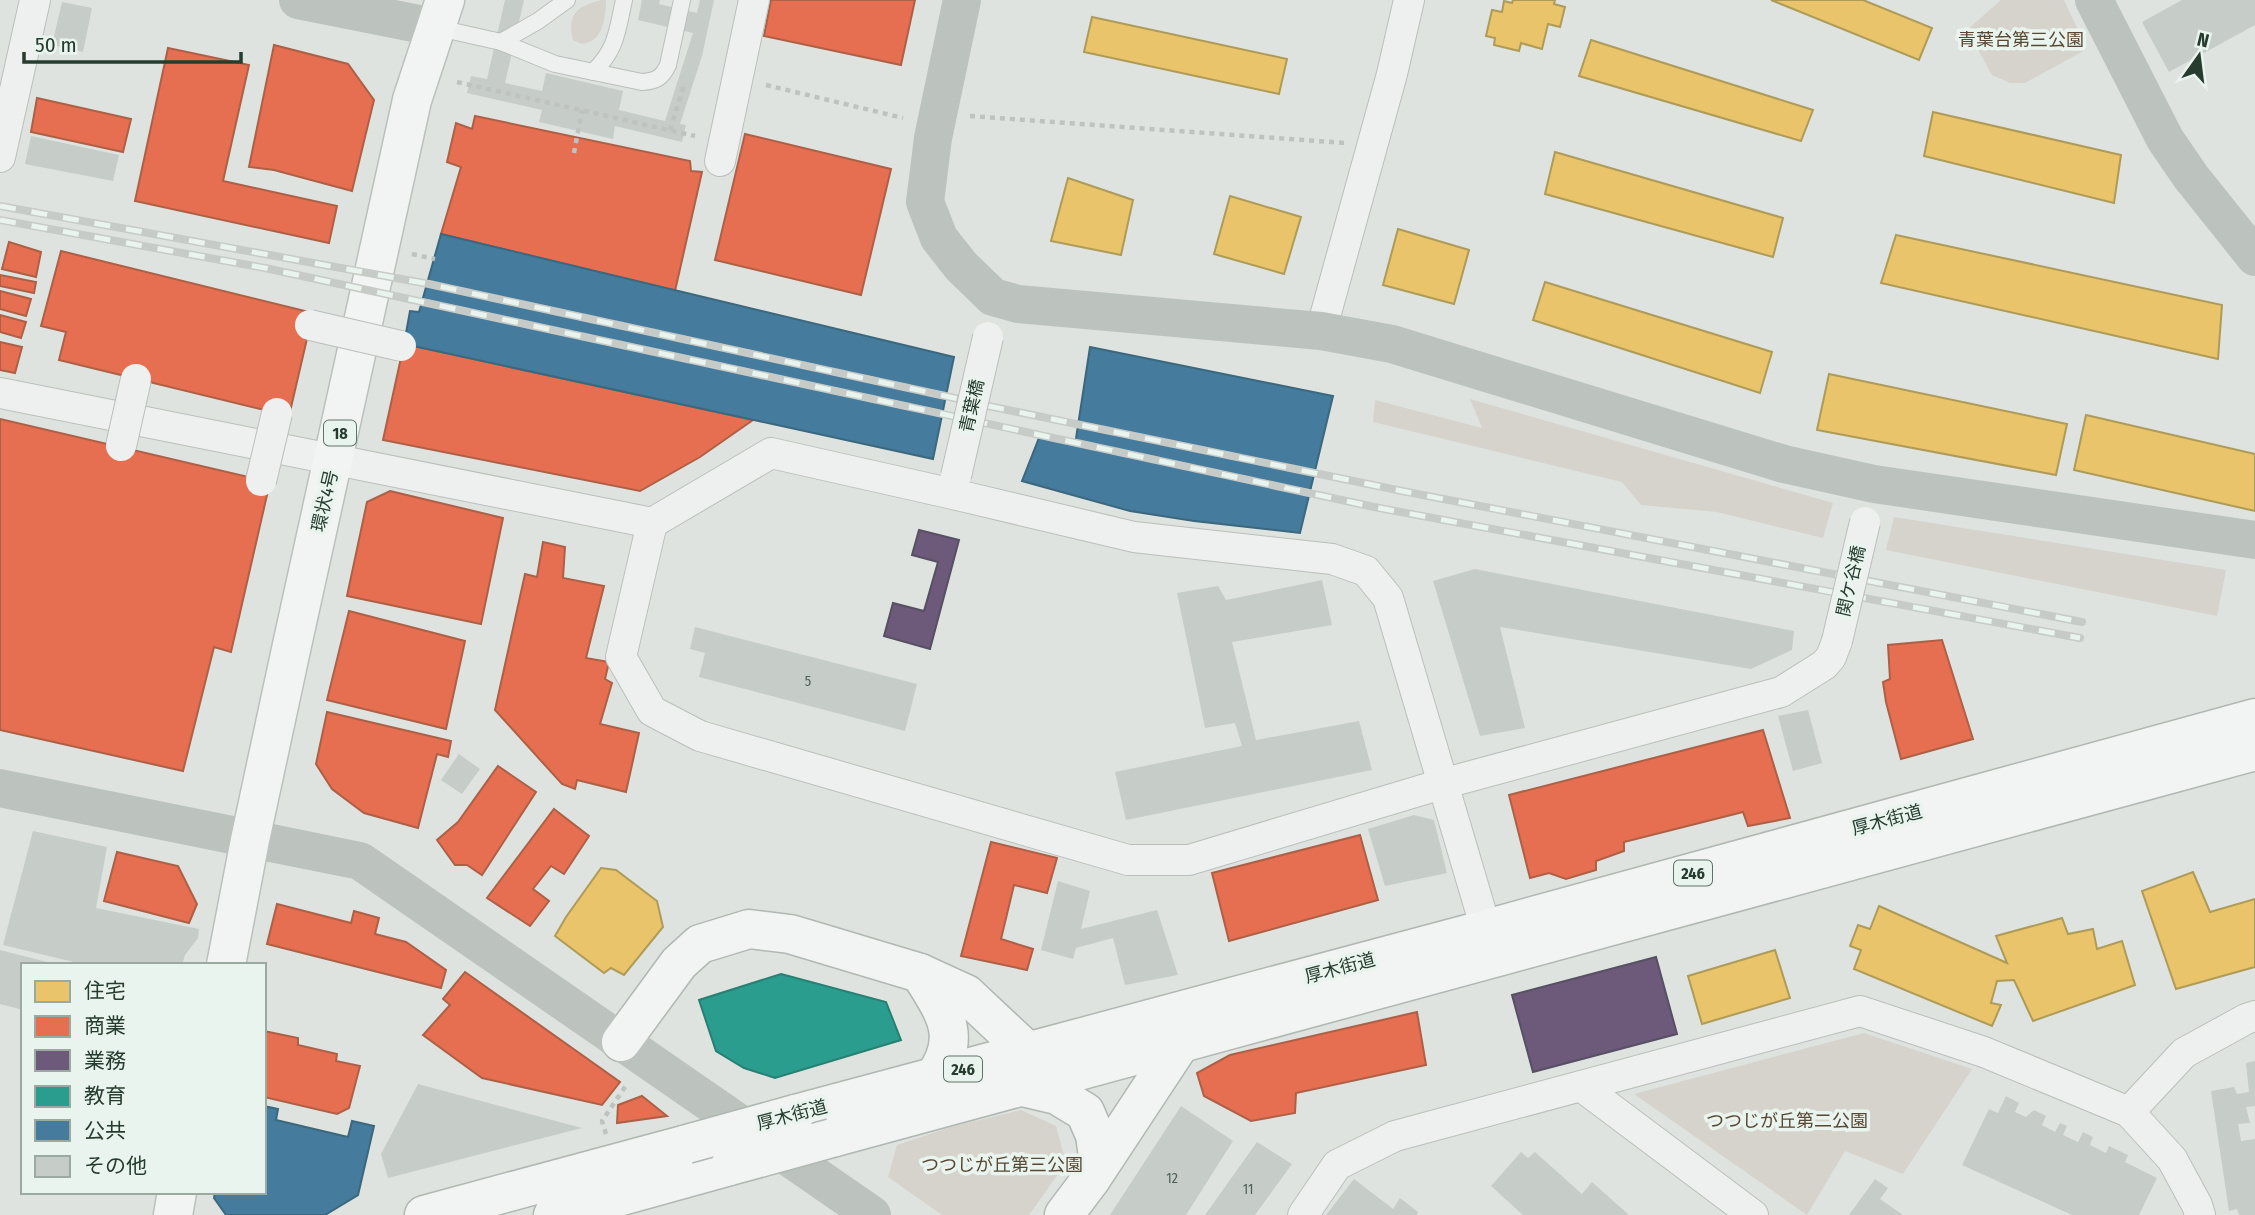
<svg xmlns="http://www.w3.org/2000/svg" width="2255" height="1215" font-family="'Fira Sans Condensed','Noto Sans JP',sans-serif">
  <style>
    .green { fill: #d6d3cc }
    .homes { fill: #e9c46a; stroke: #ae9b58; stroke-width: 2 }
    .shops { fill: #e76f51; stroke: #ad6046; stroke-width: 2 }
    .offices { fill: #6d597a; stroke: #575063; stroke-width: 2 }
    .schools { fill: #2a9d8f; stroke: #288072; stroke-width: 2 }
    .public { fill: #457b9d; stroke: #3b687c; stroke-width: 2 }
    .building { fill: #c6ccc8 }
    .lines { fill: none; stroke-linecap: round; stroke-linejoin: round }
    .lane-casing { stroke: #babfbc; stroke-width: 18 }
    .street-casing { stroke: #babfbc; stroke-width: 32 }
    .primary-casing { stroke: #bac1bd; stroke-width: 41 }
    .highway-casing { stroke: #b0b8b3; stroke-width: 41 }
    .path { stroke: #bec3c0; stroke-width: 4.5; stroke-dasharray: 5 5; stroke-linecap: butt }
    .lane { stroke: #edf0ee; stroke-width: 16 }
    .street { stroke: #edf0ee; stroke-width: 30 }
    .secondary { stroke: #bcc3bf; stroke-width: 38 }
    .primary { stroke: #f2f4f3; stroke-width: 38 }
    .highway { stroke: #f2f4f3; stroke-width: 38 }
    .rail-casing { stroke: #c7cbc8; stroke-width: 8 }
    .rail { stroke: #eaf4ee; stroke-width: 5; stroke-dasharray: 16; stroke-linecap: butt }
    .street-bridge-casing { stroke: #babfbc; stroke-width: 32; stroke-linecap: butt }
    .highway-bridge-casing { stroke: #b0b8b3; stroke-width: 41; stroke-linecap: butt }
    .street-bridge { stroke: #edf0ee; stroke-width: 30 }
    .highway-bridge { stroke: #f2f4f3; stroke-width: 38 }
    .labels { text-anchor: middle; dominant-baseline: central; stroke-width: 7; stroke-linejoin: round; paint-order: stroke }
    .number-label { font-size: 14px; fill: #4e6155 }
    .shield { fill: #eaf4ee; stroke: #607368; stroke-width: 2 }
    .shield-label { font-size: 16px; font-weight: bold; fill: #253c2e }
    .park-label { font-size: 18px; fill: #584833; stroke: #eaf4ee }
    .street-label { font-size: 18px; fill: #253c2e; stroke: #eaf4ee }
  </style>
  <rect width="100%" height="100%" fill="#dee3e0"/>
  <g class="green">
    <path d="M601,0H606C606,12 604,33 593,40C593,41 583,44 582,44L573,40C567,13 577,7 601,0Z"/>
    <path d="M2001,0H2064L2087,49L2025,83H2010L1992,75L1967,30Z"/>
    <path d="M1470,399L1833,503L1823,538L1717,512L1641,505L1622,482L1373,422L1375,400L1482,428Z"/>
    <path d="M1894,517L2226,570L2217,616L1886,550Z"/>
    <path d="M1864,1033L1972,1069L1903,1174L1845,1151L1807,1215L1634,1094Z"/>
    <path d="M1021,1110L1056,1126L1066,1163L1029,1215H942L888,1177L897,1145L954,1126Z"/>
  </g>
  <g class="homes">
    <path d="M1513,0H1555L1554,4L1565,7L1560,27L1548,24L1542,49L1521,43L1519,51L1494,45L1495,38L1486,36L1492,10L1502,12L1504,1L1512,3Z"/>
    <path d="M1771,0H1863L1932,28L1919,60Z"/>
    <path d="M1092,17L1287,59L1279,94L1084,52Z"/>
    <path d="M1591,40L1813,110L1801,141L1579,76Z"/>
    <path d="M1933,112L2121,155L2114,203L1924,156Z"/>
    <path d="M1555,152L1783,218L1773,257L1545,194Z"/>
    <path d="M1068,178L1133,200L1121,255L1051,241Z"/>
    <path d="M1230,196L1301,217L1284,274L1214,254Z"/>
    <path d="M1398,229L1469,250L1454,304L1383,285Z"/>
    <path d="M1896,235L2222,305L2218,359L1881,283Z"/>
    <path d="M1545,282L1772,352L1760,393L1533,320Z"/>
    <path d="M1829,374L2067,424L2056,475L1817,430Z"/>
    <path d="M2086,415L2255,454V511L2074,470Z"/>
    <path d="M601,868L616,870L657,901L663,927L624,975L611,968L604,973L555,936L566,917Z"/>
    <path d="M2193,872L2210,912L2255,899V967L2176,989L2142,891Z"/>
    <path d="M1879,906L2007,963L1996,936L2062,918L2068,934L2093,929L2097,949L2122,941L2135,985L2033,1021L2014,980L1997,981L1991,1003L2001,1005L1992,1026L1854,969L1861,950L1850,946L1858,925L1870,929Z"/>
    <path d="M1775,950L1790,998L1702,1024L1688,976Z"/>
  </g>
  <g class="shops">
    <path d="M771,0H915L901,65L764,36Z"/>
    <path d="M274,45L348,64L374,100L352,191L274,170L249,167Z"/>
    <path d="M168,48L249,65L223,181L337,206L329,243L135,201Z"/>
    <path d="M37,98L131,119L123,152L31,132Z"/>
    <path d="M475,116L690,161L691,171L702,172L675,291L441,234L461,167L447,162L456,123L472,129Z"/>
    <path d="M745,134L891,169L861,295L715,260Z"/>
    <path d="M9,242L41,252L36,277L2,269Z"/>
    <path d="M61,251L313,313L289,416L59,360L66,332L41,326Z"/>
    <path d="M0,275L36,282L34,293L0,286Z"/>
    <path d="M0,291L31,299L26,316L0,309Z"/>
    <path d="M0,315L26,322L21,338L0,332Z"/>
    <path d="M0,342L22,347L15,373L0,370Z"/>
    <path d="M404,344L753,420L700,457L640,491L383,440Z"/>
    <path d="M0,419L270,482L231,652L214,647L183,771L0,730Z"/>
    <path d="M390,491L503,518L481,624L347,596L367,502Z"/>
    <path d="M543,542L565,547L563,578L604,586L586,658L609,662L605,679L612,683L600,724L639,733L626,792L577,780L575,789L562,784L495,710L525,574L537,577Z"/>
    <path d="M349,611L465,641L446,729L327,700Z"/>
    <path d="M1942,640L1973,739L1901,759L1886,702L1883,682L1890,679L1888,645Z"/>
    <path d="M327,712L451,741L448,757L437,754L418,828L364,813L332,789L316,764Z"/>
    <path d="M1763,730L1790,818L1748,826L1743,812L1624,842V851L1596,861V870L1566,879L1549,873L1530,878L1509,795Z"/>
    <path d="M498,766L536,792L482,875L467,865H455L437,840L458,822Z"/>
    <path d="M554,809L589,836L564,874L551,866L533,889L549,901L530,926L487,898Z"/>
    <path d="M1360,835L1378,900L1229,941L1212,873Z"/>
    <path d="M991,842L1057,858L1047,893L1014,885L1001,939L1033,949L1027,970L961,956Z"/>
    <path d="M117,852L178,866L197,904L189,923L104,901Z"/>
    <path d="M277,904L351,923L354,911L379,918L375,934L406,942L446,970L441,988L267,944Z"/>
    <path d="M465,972L620,1082L602,1105L482,1078L423,1035L450,1005L443,999Z"/>
    <path d="M1417,1012L1426,1065L1296,1093L1295,1113L1251,1121L1204,1096L1197,1073L1230,1055Z"/>
    <path d="M264,1031L298,1038V1045L337,1054L336,1061L360,1066L349,1108L337,1114L264,1097Z"/>
    <path d="M642,1096L667,1116L617,1123L618,1105Z"/>
  </g>
  <g class="offices">
    <path d="M919,530L959,540L930,649L884,636L893,603L924,611L938,562L912,555Z"/>
    <path d="M1656,957L1677,1034L1533,1072L1512,995Z"/>
  </g>
  <path class="schools" d="M781,974L886,1002L901,1040L775,1078L744,1068L716,1051L699,1000Z"/>
  <g class="public">
    <path d="M441,234L954,357L933,459L404,344L410,311L419,312Z"/>
    <path d="M1090,347L1333,396L1300,533L1194,521L1130,511L1022,481L1039,438L1075,445Z"/>
    <path d="M264,1106L278,1109L276,1120L348,1137L352,1121L374,1126L358,1195L325,1215H226L214,1198L215,1192H264Z"/>
  </g>
  <g class="building">
    <path d="M505,0H524L505,83L542,91L546,73L623,91L619,110L665,121L693,33L638,20L642,0H660L659,4L697,13L700,0H714L702,56L680,124L686,125L682,142L615,126L613,139L539,122L542,110L467,93L471,76L487,79Z"/>
    <path d="M2182,0H2255V25L2169,72L2142,22Z"/>
    <path d="M62,2L92,8L83,52L52,45Z"/>
    <path d="M31,136L119,155L113,181L25,164Z"/>
    <path d="M1475,569L1794,631L1792,650L1751,669L1500,627L1525,728L1480,736L1433,581Z"/>
    <path d="M1322,580L1332,625L1232,642L1256,740L1359,721L1372,770L1126,820L1115,772L1242,746L1235,723L1205,728L1177,593L1218,586L1226,600Z"/>
    <path d="M695,627L917,684L905,731L699,677L705,653L690,649Z"/>
    <path d="M1808,710L1822,763L1793,771L1778,716Z"/>
    <path d="M459,754L480,769L462,794L441,780Z"/>
    <path d="M1414,815L1434,820L1447,873L1385,886L1368,829Z"/>
    <path d="M33,831L107,847L96,908L199,929L198,938L185,955L182,965H86L3,945Z"/>
    <path d="M1058,881L1090,891L1081,929L1157,910L1178,975L1125,985L1113,938L1076,948L1073,959L1041,950Z"/>
    <path d="M0,950L55,964L23,965V1010L0,1004Z"/>
    <path d="M2255,1061V1106L2246,1107L2250,1123L2238,1124L2241,1141L2255,1139V1215H2239L2237,1209L2229,1211L2211,1091L2234,1087L2237,1094L2249,1092L2246,1063Z"/>
    <path d="M418,1084L582,1128L388,1178L381,1154Z"/>
    <path d="M2006,1096L2019,1103L2015,1112L2026,1117L2034,1110L2046,1116L2042,1125L2055,1132L2060,1123L2067,1126L2063,1135L2078,1142L2083,1132L2093,1137L2090,1145L2106,1153L2109,1146L2128,1155L2125,1162L2157,1178L2139,1215H2072L1962,1165L1989,1109L1998,1113Z"/>
    <path d="M1181,1106L1233,1141L1186,1215H1110Z"/>
    <path d="M1257,1142L1292,1164L1255,1215H1205Z"/>
    <path d="M1521,1152L1528,1158L1535,1152L1582,1194L1592,1182L1629,1215H1523L1491,1186Z"/>
    <path d="M1354,1179L1393,1209L1400,1198L1418,1212L1417,1215H1326Z"/>
    <path d="M1875,1179L1888,1188L1880,1199L1903,1215H1849Z"/>
  </g>
  <g class="lines">
    <defs>
      <g id="lane">
        <path d="M434,27L501,42L555,64L642,82C656,81 662,78 668,65L682,0"/>
        <path d="M501,42L538,21L567,0"/>
        <path d="M593,72C617,49 617,31 624,0"/>
      </g>
      <g id="street">
        <path d="M0,157L35,0"/>
        <path d="M720,161L754,0"/>
        <path d="M1321,331L1392,74L1409,0"/>
        <path d="M0,393L652,523L771,453L953,494L1134,537L1332,559L1366,571L1388,598L1486,929"/>
        <path d="M652,523L621,657L652,711L700,736L1128,860H1189L1442,784L1781,692L1824,665L1831,657L1837,641"/>
        <path d="M1581,1086L1753,1215"/>
        <path d="M2129,1112L2184,1053L2246,1019L2255,1016"/>
        <path d="M1303,1215L1337,1165L1395,1136L1860,1011L1984,1052L2129,1112L2172,1159L2197,1205L2200,1215"/>
      </g>
      <g id="primary">
        <path d="M226,965L250,840L292,645L412,100L445,0"/>
        <path d="M173,1215L177,1192"/>
      </g>
      <g id="highway">
        <path d="M920,973C943,1010 964,1036 934,1077"/>
        <path d="M621,1042L679,963L700,944L749,929L790,934L920,973L966,994L1028,1052"/>
        <path d="M1023,1087L1057,1095L1085,1112L1095,1135L1098,1156L1091,1179"/>
        <path d="M795,1114L1486,929L2255,718"/>
        <path d="M832,1138L2255,751"/>
        <path d="M424,1215L687,1144"/>
        <path d="M553,1215L730,1166"/>
        <path d="M1064,1215L1091,1179L1180,1044"/>
      </g>
    </defs>
    <use href="#lane" class="lane-casing"/>
    <use href="#street" class="street-casing"/>
    <use href="#primary" class="primary-casing"/>
    <use href="#highway" class="highway-casing"/>
    <g class="path">
      <path d="M457,82L695,136"/>
      <path d="M766,85L903,118"/>
      <path d="M970,116L1345,143"/>
      <path d="M670,130L684,85"/>
      <path d="M574,153L582,110"/>
      <path d="M412,254L435,259"/>
      <path d="M606,1134L602,1121L627,1084"/>
    </g>
    <use href="#lane" class="lane"/>
    <use href="#street" class="street"/>
    <g class="secondary">
      <path d="M298,0L434,27"/>
      <path d="M962,0L933,138L925,202L939,238L961,266L993,297L1018,304L1321,331L1392,344L1784,464L1874,484L2255,540"/>
      <path d="M2094,0L2165,139L2191,177L2255,257"/>
      <path d="M0,788L360,861L872,1215"/>
    </g>
    <use href="#primary" class="primary"/>
    <use href="#highway" class="highway"/>
    <defs>
      <g id="rail">
        <path d="M0,206L429,284L973,402L971,413"/>
        <path d="M0,220L265,268L1374,507L2080,638"/>
        <path d="M970,420L974,403L1402,491L2082,622"/>
      </g>
    </defs>
    <use href="#rail" class="rail-casing"/>
    <use href="#rail" class="rail"/>
    <defs>
      <g id="street-bridge">
        <path d="M310,325L401,346"/>
        <path d="M121,446L136,379"/>
        <path d="M956,476L988,337"/>
        <path d="M261,481L277,413"/>
        <path d="M1837,641L1865,522"/>
      </g>
      <g id="highway-bridge">
        <path d="M687,1144L795,1114"/>
        <path d="M730,1166L832,1138"/>
      </g>
    </defs>
    <use href="#street-bridge" class="street-bridge-casing"/>
    <use href="#highway-bridge" class="highway-bridge-casing"/>
    <use href="#street-bridge" class="street-bridge"/>
    <use href="#highway-bridge" class="highway-bridge"/>
  </g>
  <g class="labels">
    <g class="number-label">
      <text x="808" y="681">5</text>
      <text x="1172" y="1178">12</text>
      <text x="1248" y="1189">11</text>
    </g>
    <g class="shield">
      <rect x="324" y="420.5" width="32" height="25" rx="5"/>
      <rect x="1674" y="860.5" width="38" height="25" rx="5"/>
      <rect x="944" y="1056.5" width="38" height="25" rx="5"/>
    </g>
    <g class="shield-label">
      <text x="340" y="433">18</text>
      <text x="1693" y="873">246</text>
      <text x="963" y="1069">246</text>
    </g>
    <g class="park-label">
      <text x="2021" y="40">青葉台第三公園</text>
      <text x="1787" y="1121">つつじが丘第二公園</text>
      <text x="1002" y="1165">つつじが丘第三公園</text>
    </g>
    <g class="street-label">
      <text transform="translate(972 406) rotate(-77)">青葉橋</text>
      <text transform="translate(325 501) rotate(-77)">環状4号</text>
      <text transform="translate(1851 581) rotate(-77)">関ケ谷橋</text>
      <text transform="translate(1887 820) rotate(-15)">厚木街道</text>
      <text transform="translate(1340 968) rotate(-15)">厚木街道</text>
      <text transform="translate(792 1115) rotate(-15)">厚木街道</text>
    </g>
  </g>
  <rect x="21" y="963" width="245" height="231" fill="#eaf4ee" stroke="#9baaa1" stroke-width="2"/>
  <rect x="35" y="981" width="35" height="21" fill="#e9c46a" stroke="#9baaa1" stroke-width="2"/>
  <text x="84" y="998" font-size="21" fill="#253c2e">住宅</text>
  <rect x="35" y="1016" width="35" height="21" fill="#e76f51" stroke="#9baaa1" stroke-width="2"/>
  <text x="84" y="1033" font-size="21" fill="#253c2e">商業</text>
  <rect x="35" y="1050" width="35" height="21" fill="#6d597a" stroke="#9baaa1" stroke-width="2"/>
  <text x="84" y="1068" font-size="21" fill="#253c2e">業務</text>
  <rect x="35" y="1086" width="35" height="21" fill="#2a9d8f" stroke="#9baaa1" stroke-width="2"/>
  <text x="84" y="1103" font-size="21" fill="#253c2e">教育</text>
  <rect x="35" y="1120" width="35" height="21" fill="#457b9d" stroke="#9baaa1" stroke-width="2"/>
  <text x="84" y="1138" font-size="21" fill="#253c2e">公共</text>
  <rect x="35" y="1156" width="35" height="21" fill="#c6ccc8" stroke="#9baaa1" stroke-width="2"/>
  <text x="84" y="1173" font-size="21" fill="#253c2e">その他</text>
  <g transform="translate(2199 56) rotate(14)" stroke="#eaf4ee" stroke-width="5" paint-order="stroke">
  <path d="M0-5L12 26L0 18L-12 26Z" fill="#253c2e"/>
  <text y="-10" font-size="19" font-weight="bold" text-anchor="middle" fill="#253c2e">N</text>
  </g>
  <path d="M24 52v10h217v-10" fill="none" stroke="#253c2e" stroke-width="3.5"/>
  <text x="35" y="52" font-size="21" fill="#253c2e" stroke="#eaf4ee" stroke-width="5" paint-order="stroke">50 m</text>
</svg>
